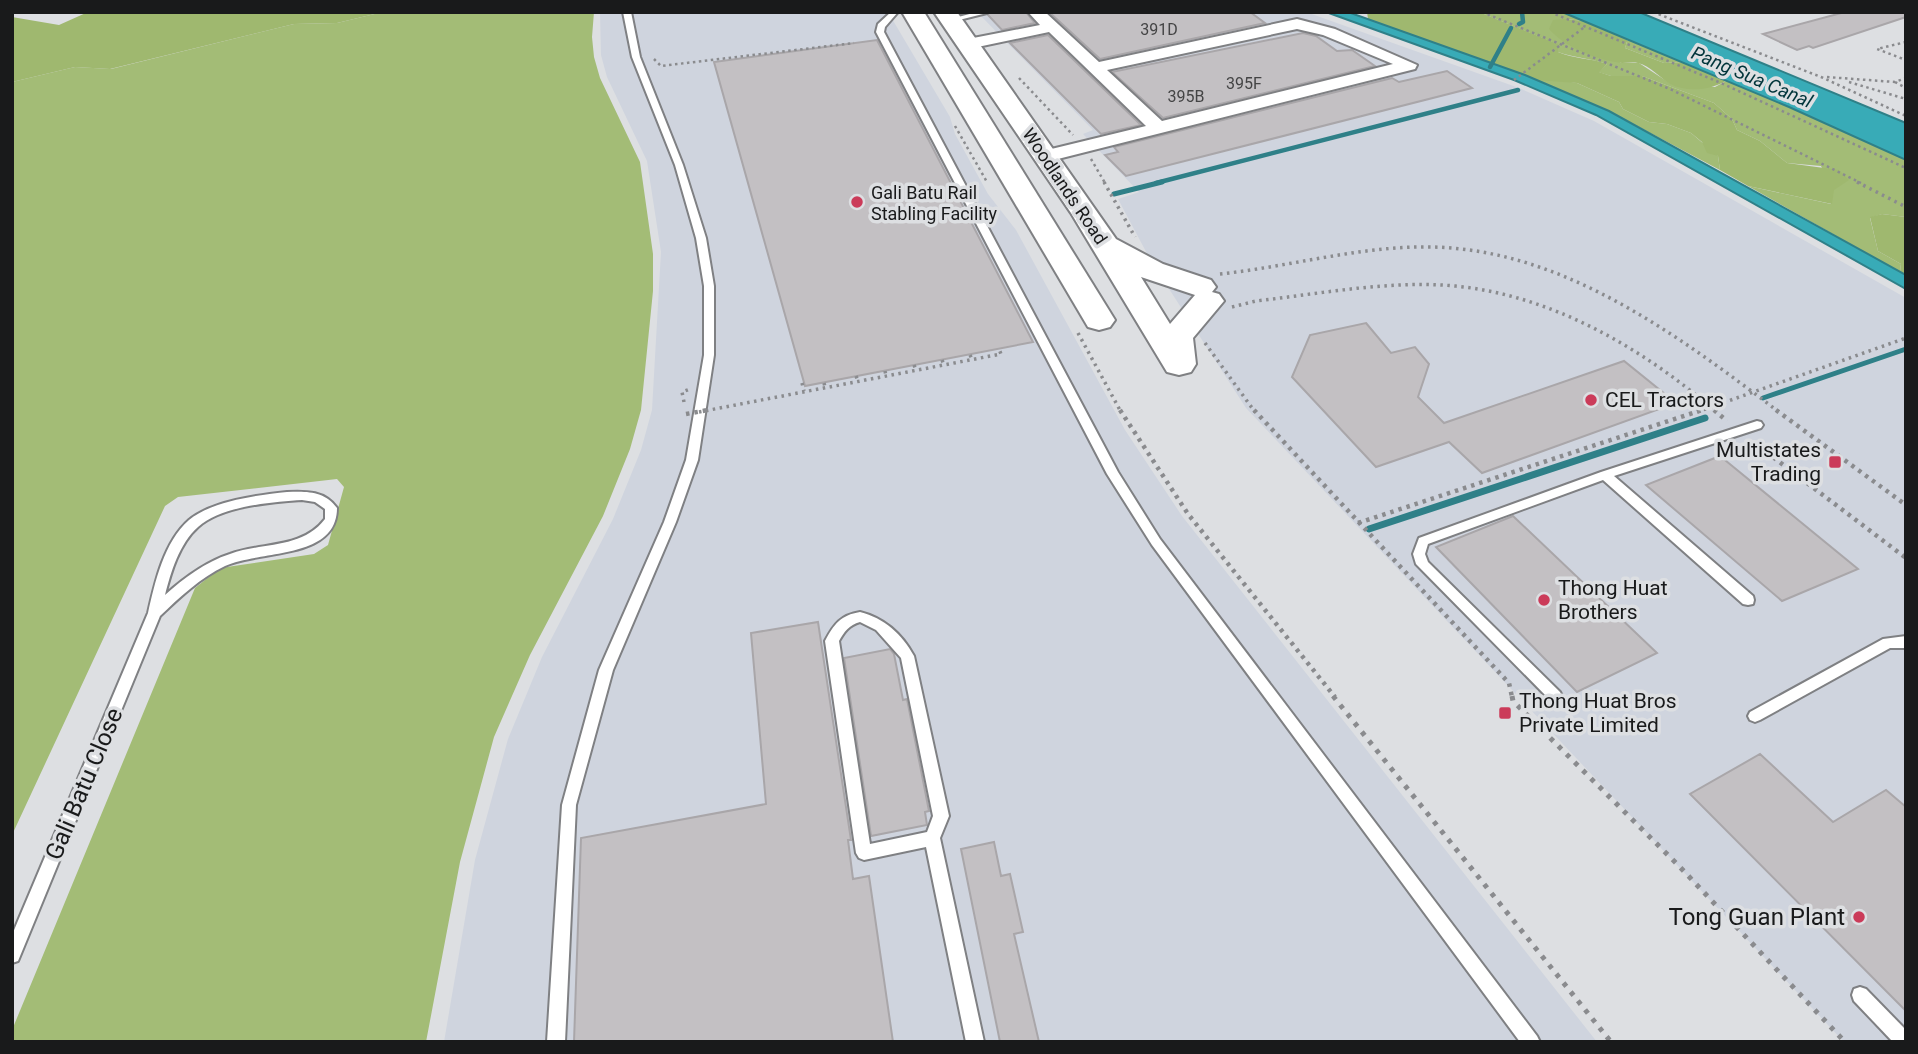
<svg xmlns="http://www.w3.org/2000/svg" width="1918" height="1054" font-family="Roboto,sans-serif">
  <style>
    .built { fill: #cfd4de }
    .green { fill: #a3bc76 }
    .forest { fill: #9fb86f }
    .water { fill: #38abb7; stroke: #2f8088; stroke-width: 2 }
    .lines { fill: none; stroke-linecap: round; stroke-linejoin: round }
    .stream-far2 { stroke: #2f8088; stroke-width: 4.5 }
    .stream-far1 { stroke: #2f8088; stroke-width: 5 }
    .stream { stroke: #2f8088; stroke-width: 7 }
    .building { fill: #c3c0c3; stroke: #a9a6a9; stroke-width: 2 }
    .lane-casing { stroke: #7f8083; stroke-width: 4 }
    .street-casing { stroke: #7f8083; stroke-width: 4 }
    .primary-casing { stroke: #7f8083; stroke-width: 4 }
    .path-far3 { stroke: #8a8b8e; stroke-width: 2.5; stroke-dasharray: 2.5 3.5; stroke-linecap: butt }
    .path-far2 { stroke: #8a8b8e; stroke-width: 3.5; stroke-dasharray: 2.5 4.5; stroke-linecap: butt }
    .path-far1 { stroke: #8a8b8e; stroke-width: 4.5; stroke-dasharray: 3.5 5; stroke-linecap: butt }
    .path { stroke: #8a8b8e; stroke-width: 5; stroke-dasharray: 4.5 7; stroke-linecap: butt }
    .lane { fill: #fff; fill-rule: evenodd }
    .street { fill: #fff; fill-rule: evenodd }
    .primary { fill: #fff; fill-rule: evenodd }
    .path-bridge-far1 { stroke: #8a8b8e; stroke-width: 3.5; stroke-dasharray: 2.5 4.5; stroke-linecap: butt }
    .path-bridge { stroke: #8a8b8e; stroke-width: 4.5; stroke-dasharray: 3.5 5; stroke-linecap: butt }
    .poi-dot { fill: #cb3b59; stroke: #dddfe2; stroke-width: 2.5 }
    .labels { text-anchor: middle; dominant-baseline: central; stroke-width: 7; stroke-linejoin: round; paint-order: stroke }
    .far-number-label { font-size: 16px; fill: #444445 }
    .far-street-label { font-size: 18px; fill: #191a1b; stroke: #dddfe2 }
    .far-poi-label { font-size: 18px; fill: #191a1b; stroke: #dddfe2; text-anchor: start }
    .far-water-label { font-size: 19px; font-style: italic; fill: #00343a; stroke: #dddfe2 }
    .poi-label { font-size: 21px; fill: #191a1b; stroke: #dddfe2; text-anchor: start }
    .near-street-label { font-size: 24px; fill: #191a1b; stroke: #dddfe2 }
    .near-poi-label { font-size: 24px; fill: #191a1b; stroke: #dddfe2; text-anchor: end }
  </style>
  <rect width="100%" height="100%" fill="#dddfe2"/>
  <g class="built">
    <path d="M600,12H888L950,117L955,134L988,194L1016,230L1125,430L1182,516L1597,1042H444L475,860L508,739L542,657L613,519L641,450L652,410L661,252L647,161L607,77L601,55Z"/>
    <path d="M977,12H1306L1519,88L1594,121L1906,298V1042H1844L1246,408L1151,261L1118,199L1139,192L1083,134L1093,130Z"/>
  </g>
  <g class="green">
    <path d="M383,12H594L592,37L594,57L600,78L640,162L653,254V291L641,410L630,449L603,516L530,655L494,737L460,862L426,1042H12V1030L195,588L220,568L314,554L328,545L344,487L337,479L178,497L165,506L12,835V82L75,67L111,69L294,24L337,23Z"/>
    <path d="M1479,12H1562L1585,21L1565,19L1621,63H1639L1671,84L1715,87L1728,80L1906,160V217L1882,214L1870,218L1878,251L1901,264L1900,272L1748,186L1831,204L1833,190L1821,166L1787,163L1760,141L1737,130L1732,119L1714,103L1642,76H1611L1598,72L1607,64C1590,58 1574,58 1558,52L1557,44Z"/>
    <path d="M1628,38L1684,62L1664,63L1625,48Z"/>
    <path d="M1553,79L1577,83L1619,102L1623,109L1649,122L1667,124L1691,133L1718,156L1720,170L1609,111L1536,80Z"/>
  </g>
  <g class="forest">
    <path d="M88,12H383L337,23L294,24L110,69L75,67L12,82V17L59,25Z"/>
    <path d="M1367,12H1479L1558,44V52C1574,59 1591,58 1607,64L1599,72L1611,76H1642L1714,103L1732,119L1737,130L1760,141L1787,163L1839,170L1849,180L1834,190L1832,204L1748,186L1720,170L1718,156L1707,153L1702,142L1691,133L1667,124L1649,122L1623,109L1619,102L1577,83L1536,80L1368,19Z"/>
    <path d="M1565,19L1585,21L1628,38L1625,48L1664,63L1685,62L1728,80C1710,90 1689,93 1670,84C1660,78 1651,66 1638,63C1633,62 1627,63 1622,63C1597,60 1566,48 1549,29L1553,20Z"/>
    <path d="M1882,214L1906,217V275L1900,272L1901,264L1878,251L1870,217Z"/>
  </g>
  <g class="water">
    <path d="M1326,12H1348L1525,75L1609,111L1906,275V289L1596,115L1514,80Z"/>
    <path d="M1562,12H1639L1906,123V160L1789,107Z"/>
  </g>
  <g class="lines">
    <g class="stream-far2">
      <path d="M1519,24L1523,22L1522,12"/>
      <path d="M1490,67L1511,28"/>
      <path d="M1156,183L1518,90"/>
    </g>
    <g class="stream-far1">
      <path d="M1114,194L1162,182"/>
      <path d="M1763,398L1906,349"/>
    </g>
    <path class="stream" d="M1369,529L1705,418"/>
  </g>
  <g class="building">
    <path d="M989,12H1026L1035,23L1002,30L988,15Z"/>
    <path d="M1049,12H1250L1265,23L1100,59Z"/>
    <path d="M1845,12H1906V17L1813,48L1809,46L1797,50L1763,34Z"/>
    <path d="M1303,33L1316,36L1337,51L1352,50L1375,66L1163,118L1112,72Z"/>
    <path d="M1048,35L1141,125L1101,134L1010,43Z"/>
    <path d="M877,40L1033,342L805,386L714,62Z"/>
    <path d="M1447,71L1472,88L1126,176L1105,155L1118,152L1114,147L1392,78L1399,82Z"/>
    <path d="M1366,323L1391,353L1415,347L1429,364L1418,397L1444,423L1624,361L1676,403L1482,473L1449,442L1376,467L1292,377L1310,335Z"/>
    <path d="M1720,456L1858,569L1782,601L1646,485Z"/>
    <path d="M1513,516L1657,653L1577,692L1436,547Z"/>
    <path d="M818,622L851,840H848L853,879L869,876L893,1042H574L581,838L766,804L751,633Z"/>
    <path d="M890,649L894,654L903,700L907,699L929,811L925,812L927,825L871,836L844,658Z"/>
    <path d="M1760,754L1833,822L1886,790L1906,807V1011L1690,794Z"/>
    <path d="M994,842L1001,876L1010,874L1023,932L1014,934L1039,1042H1000L961,849Z"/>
  </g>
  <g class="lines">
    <defs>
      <g id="lane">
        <path d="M623,12H631L640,57L683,165L706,238L714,286V355L698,460L676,522L613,670L576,805L565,1042H547L562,805L599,670L664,522L686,460L704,355V286L696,238L675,165L632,57Z"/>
        <path d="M891,12H898L885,27L884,32L1118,472L1160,539L1537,1036L1540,1042H1520L1152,545L1107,474L876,32L878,24Z"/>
        <path d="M977,12L987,13L951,22L947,20Z"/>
        <path d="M1757,421L1761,422L1763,425L1761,428L1614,476L1753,596L1754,600L1753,604L1748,605L1743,604L1603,480L1428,544L1425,554L1428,562L1560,692L1562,696L1560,700L1555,702L1550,700L1416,564L1413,554L1419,538L1601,472Z"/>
        <path d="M287,492C307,491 325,491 337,508C337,560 259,550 225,566C200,578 180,597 160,616L18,961L12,963V935L148,613C155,582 164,542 189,520C212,501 258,495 287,492ZM302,500L315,502L325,509V519C302,549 263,542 230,554C205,562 184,578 165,595C171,572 179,544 198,527C221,506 272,502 302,500Z"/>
        <path d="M860,612C884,618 902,634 914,656L949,816L940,838L984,1042H966L926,847L864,860L859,858L856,853L825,641C834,624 841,615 860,612ZM860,622L876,630L901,658L933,816L927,832L870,844L839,641C844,632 849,625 860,622Z"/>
        <path d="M1906,636V648H1890L1760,720L1755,722L1750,720L1748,716L1750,712L1883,639Z"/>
        <path d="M1860,987L1866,989L1906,1030V1042H1893L1854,1001L1852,995L1854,989Z"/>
      </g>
      <path id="street" d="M1028,12H1045L1099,62L1297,19L1335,29L1417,65L1415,69L1046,162L1037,156L1039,152L1146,126L1049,32L968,49L960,44L968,39L1040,25ZM1297,29L1323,35L1393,64L1162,121L1107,70Z"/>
      <g id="primary">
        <path d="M902,12H924L1115,320L1110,327L1099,330L1088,327Z"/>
        <path d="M934,12H957L1116,239L1163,264L1211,280L1216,287L1212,292L1219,294L1224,301L1193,338L1196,364L1191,372L1179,375L1167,372L1071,213ZM1141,277L1195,295L1170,324Z"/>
      </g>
    </defs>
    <use href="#lane" class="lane-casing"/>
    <use href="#street" class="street-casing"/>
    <use href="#primary" class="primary-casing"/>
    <g class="path-far3">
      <path d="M1482,12L1670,89L1861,183"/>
      <path d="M1550,12L1721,83L1906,168"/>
      <path d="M1653,12L1821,77L1906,116"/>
      <path d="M1906,42L1877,49L1906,60"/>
      <path d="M654,59L661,66L854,43"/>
      <path d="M1827,77L1895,82L1906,78"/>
      <path d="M1019,78L1073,135"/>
      <path d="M1514,80L1586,26"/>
      <path d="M1849,82L1906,99"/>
      <path d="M1895,82L1906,88"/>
      <path d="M955,126L987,182"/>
      <path d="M1091,159L1105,183"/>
    </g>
    <g class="path-far2">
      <path d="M1104,182L1135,237"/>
      <path d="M1857,182L1906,207"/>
      <path d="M1220,274C1286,267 1353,248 1419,247C1556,244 1675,333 1779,412"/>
      <path d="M1232,307L1256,301C1317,294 1380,282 1441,285C1543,290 1641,346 1716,412"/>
      <path d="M1078,333L1121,412"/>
      <path d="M1205,343L1255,412"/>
      <path d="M970,355L972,359"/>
      <path d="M942,360L944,365"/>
      <path d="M914,365L916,370"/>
      <path d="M885,371L886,376"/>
      <path d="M856,376L858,381"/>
      <path d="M802,383L804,391"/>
      <path d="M824,383L825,387"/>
      <path d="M684,402L682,392L690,389"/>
      <path d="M1697,412L1906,338"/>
    </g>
    <g class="path-far1">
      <path d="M1120,410L1188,514L1335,697"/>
      <path d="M1254,410L1509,683L1512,697"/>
      <path d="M1714,410L1727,421"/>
      <path d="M1776,410L1906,505"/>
      <path d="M1753,442L1906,558"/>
      <path d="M1358,523L1702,410"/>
    </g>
    <g class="path">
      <path d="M1333,696L1611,1042"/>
      <path d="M1512,696L1513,701L1679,866L1845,1042"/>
    </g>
    <use href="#lane" class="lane"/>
    <use href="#street" class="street"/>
    <use href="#primary" class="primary"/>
    <path class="path-bridge-far1" d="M699,412L1001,354L999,349"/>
    <path class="path-bridge" d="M686,414L708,410"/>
  </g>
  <g class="poi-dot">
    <circle cx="857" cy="202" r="7"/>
    <circle cx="1591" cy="400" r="7"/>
    <rect x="1828" y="455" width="14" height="14" rx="3.5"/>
    <circle cx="1544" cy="600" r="7"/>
    <rect x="1498" y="706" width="14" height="14" rx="3.5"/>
    <circle cx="1859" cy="917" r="7"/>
  </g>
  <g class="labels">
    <g class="far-number-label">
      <text x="1159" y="29">391D</text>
      <text x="1244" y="83">395F</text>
      <text x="1186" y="96">395B</text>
    </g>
    <g class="far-street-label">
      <text transform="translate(1065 186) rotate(56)">Woodlands Road</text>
    </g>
    <g class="far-poi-label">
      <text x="871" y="192">Gali Batu Rail<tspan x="871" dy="21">Stabling Facility</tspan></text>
    </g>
    <g class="far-water-label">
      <text transform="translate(1752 77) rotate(23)">Pang Sua Canal</text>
    </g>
    <g class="poi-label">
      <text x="1605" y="400">CEL Tractors</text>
      <text x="1821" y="450" text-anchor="end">Multistates<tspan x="1821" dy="24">Trading</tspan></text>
      <text x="1558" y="588">Thong Huat<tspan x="1558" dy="24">Brothers</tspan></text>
      <text x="1519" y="701">Thong Huat Bros<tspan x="1519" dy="24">Private Limited</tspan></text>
    </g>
    <g class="near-street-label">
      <text transform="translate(84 784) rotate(-67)">Gali Batu Close</text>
    </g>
    <g class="near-poi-label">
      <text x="1845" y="917">Tong Guan Plant</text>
    </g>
  </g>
  <rect width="1918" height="1054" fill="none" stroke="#191a1b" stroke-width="28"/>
</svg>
